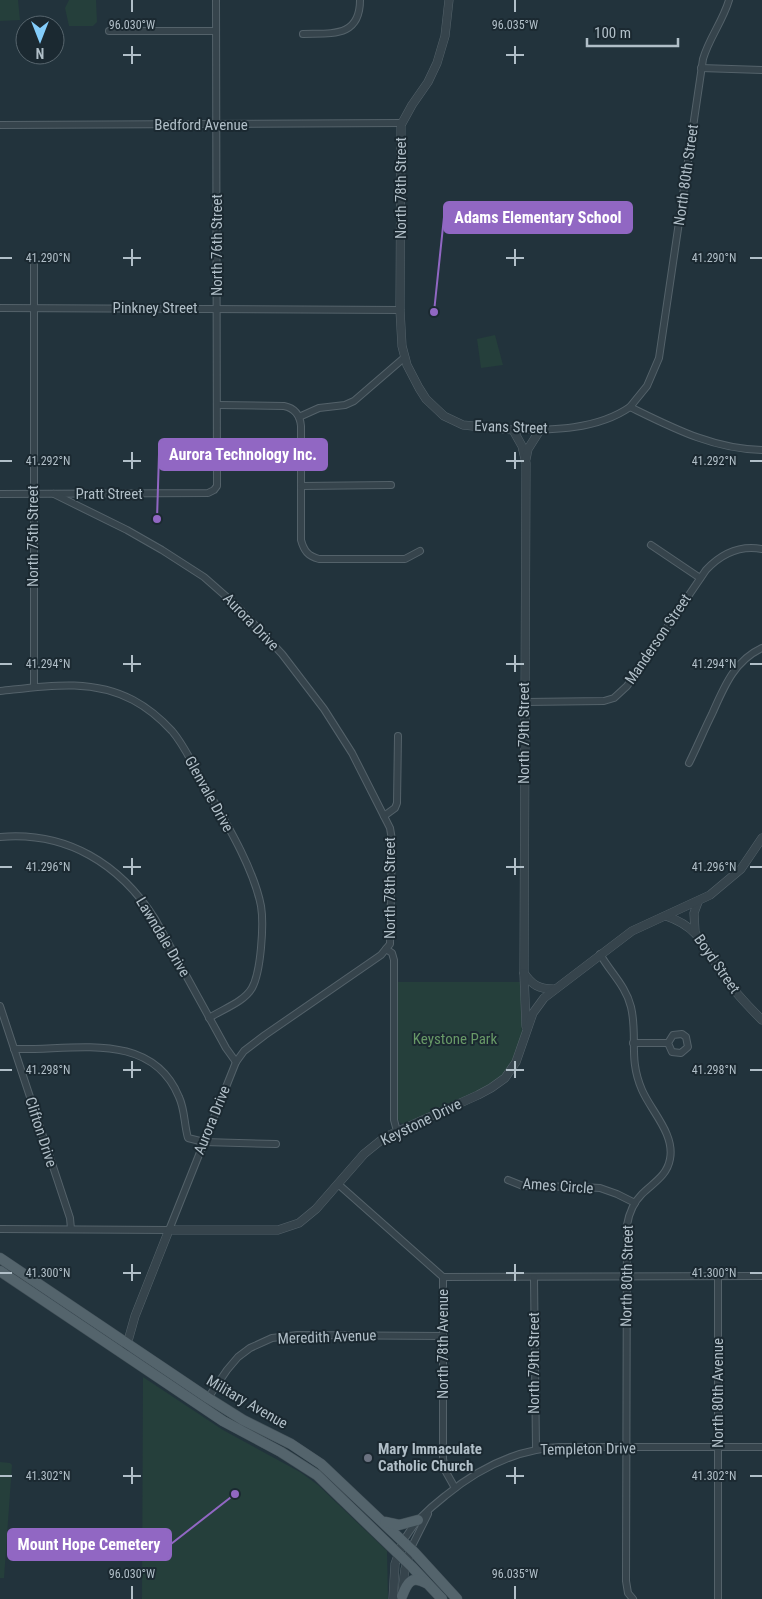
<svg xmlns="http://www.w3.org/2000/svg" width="762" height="1599" font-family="'Roboto Condensed',sans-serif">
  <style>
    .green { fill: #253f3b }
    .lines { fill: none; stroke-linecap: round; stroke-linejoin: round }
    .minor-casing { stroke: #54626a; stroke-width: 8 }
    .tertiary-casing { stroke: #54626a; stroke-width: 9 }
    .primary-casing { stroke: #425058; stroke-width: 11 }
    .minor { stroke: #36444c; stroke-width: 6 }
    .tertiary { stroke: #36444c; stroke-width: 8 }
    .primary { stroke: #54646c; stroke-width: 10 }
    .ticks { fill: none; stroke: #b1bfc8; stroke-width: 2 }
    .worship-dot { fill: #6b7280; stroke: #1b2931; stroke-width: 2 }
    .labels { text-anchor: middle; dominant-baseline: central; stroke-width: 4; stroke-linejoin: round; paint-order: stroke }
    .street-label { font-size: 15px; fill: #b1bfc8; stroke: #1b2931 }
    .park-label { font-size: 15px; fill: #689967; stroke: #1b2931 }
    .poi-label { font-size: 15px; font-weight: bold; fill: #b1bfc8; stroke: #1b2931; text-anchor: start }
    .ticks-label { font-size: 12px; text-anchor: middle; fill: #b1bfc8; stroke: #1b2931; stroke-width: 4; stroke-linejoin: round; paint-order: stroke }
    .leader { fill: none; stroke: #9167c3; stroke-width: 2 }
    .callout-dot { fill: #9167c3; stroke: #1b2931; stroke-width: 2 }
    .callout { fill: #9167c3; stroke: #9167c3; stroke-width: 2 }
    .callout-label { font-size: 16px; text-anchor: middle; font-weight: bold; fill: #fff }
  </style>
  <rect width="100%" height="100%" fill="#22333c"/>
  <g class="green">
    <path d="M0,0H18L20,20L0,21Z"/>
    <path d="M69,0H96L97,22L93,26H69L65,8Z"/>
    <path d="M495,335L503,365L481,368L477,339Z"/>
    <path d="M398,982H521L522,1034L515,1059L500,1078L477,1093L403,1124L399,1122L398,1119Z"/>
    <path d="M143,1377L223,1430L300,1472L318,1485L387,1551L388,1599H142Z"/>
    <path d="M0,1462L10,1463L12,1465L4,1578H0Z"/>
  </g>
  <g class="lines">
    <defs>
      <g id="minor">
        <path d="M109,31H216"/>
        <path d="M303,34C331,33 360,38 360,0"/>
        <path d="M701,68L762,70"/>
        <path d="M0,125L402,123"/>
        <path d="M0,308L400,310"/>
        <path d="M218,405L284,406C294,408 300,415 301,426V540C304,551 308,556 319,559H405L420,551"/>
        <path d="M630,407L647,386L659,358L703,59C709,38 723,21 729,0"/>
        <path d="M299,417L319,408L345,405L354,401L405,357"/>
        <path d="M513,430C552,430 597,430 630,407C673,428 713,449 762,450"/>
        <path d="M301,486L391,485"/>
        <path d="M0,494L208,493L214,490L217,486L216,0"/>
        <path d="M651,545L700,578"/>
        <path d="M34,687V265"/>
        <path d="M0,691C46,686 91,678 133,700C148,708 161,719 172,731C184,745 192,763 201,779C222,816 253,865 261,906C264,924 261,972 252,988C244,1002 223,1009 209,1018"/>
        <path d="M525,702L604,701L614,698L627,686L706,570C721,554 740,545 762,549"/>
        <path d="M689,763C697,747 704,730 712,714C724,687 734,661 762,648"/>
        <path d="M384,816L395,808L397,803L398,736"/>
        <path d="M0,837C67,831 120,864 155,919L226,1048L236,1062"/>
        <path d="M386,949L392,953L394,960V1120L397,1131"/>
        <path d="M600,954C610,972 626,986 631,1007C638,1037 628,1058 642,1090C651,1111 675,1134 670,1159C667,1176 653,1183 642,1194C634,1202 629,1213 627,1225L626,1581L628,1593L633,1599"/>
        <path d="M0,1006L70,1218L71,1229"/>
        <path d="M633,1043H668L672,1052L681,1053L688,1047L686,1037L682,1034L673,1035L668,1043"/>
        <path d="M14,1049C72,1051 151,1029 179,1097C185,1110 184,1124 188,1138L204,1142L276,1144"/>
        <path d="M508,1180L523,1186L581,1187L600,1188L617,1194L635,1203"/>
        <path d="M338,1184L443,1277V1459L446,1472L455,1488"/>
        <path d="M0,1229L169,1230L236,1062L244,1051L265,1035L381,955L390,944L392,840L390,828L352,753L324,709L282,654L237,606L204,577L162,550L127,530L54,494"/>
        <path d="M443,1277L762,1276"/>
        <path d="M534,1278L536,1449"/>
        <path d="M208,1398L227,1370L238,1357L250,1348L272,1338L297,1335L442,1336"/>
        <path d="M403,1541C408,1534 413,1525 419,1519C427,1511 436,1503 445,1496C479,1468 516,1449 560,1447H762"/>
        <path d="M411,1548L428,1514"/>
        <path d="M718,1599V1278"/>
      </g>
      <g id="tertiary">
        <path d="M449,0L445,36L437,63L428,82L412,105L401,125L400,310L402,346L407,365L419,388L426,399L444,416L463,425L513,430L522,446L526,463L524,973C532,985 539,989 553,989"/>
        <path d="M526,459L528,449L540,430"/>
        <path d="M666,916C702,928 706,951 726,979C736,994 749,1007 762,1020"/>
        <path d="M695,932L694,913L698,902"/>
        <path d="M524,973L526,1026"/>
        <path d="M126,1348L135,1316L169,1230H278L299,1223L316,1209L364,1154L385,1137L478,1095L491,1088L505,1078L516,1062L533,1013L544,998L632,931L710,895L741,869L762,838"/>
        <path d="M402,1592L405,1569L411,1548"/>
        <path d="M393,1599L395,1564L403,1541"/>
      </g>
      <g id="primary">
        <path d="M0,1258L208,1398L243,1420L291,1444L321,1464L414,1552L457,1599"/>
        <path d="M0,1271L223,1421L281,1452L317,1475L412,1567L442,1599"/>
        <path d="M385,1522L399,1525L418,1520"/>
        <path d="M402,1596C407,1583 411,1575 426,1583"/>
      </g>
    </defs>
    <use href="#minor" class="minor-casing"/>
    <use href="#tertiary" class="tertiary-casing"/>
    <use href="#primary" class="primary-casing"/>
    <use href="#minor" class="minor"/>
    <use href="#tertiary" class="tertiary"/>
    <use href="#primary" class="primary"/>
  </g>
  <path class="ticks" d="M132,0V12M515,0V12M132,46V64M515,46V64M123,55H141M506,55H524M132,249V266M515,249V266M0,258H12M123,258H141M506,258H524M750,258H762M132,452V469M515,452V469M0,461H12M123,461H141M506,461H524M750,461H762M132,655V672M515,655V672M0,664H12M123,664H141M506,664H524M750,664H762M132,858V875M515,858V875M0,867H12M123,867H141M506,867H524M750,867H762M132,1061V1078M515,1061V1078M0,1070H12M123,1070H141M506,1070H524M750,1070H762M132,1264V1281M515,1264V1281M0,1273H12M123,1273H141M506,1273H524M750,1273H762M132,1467V1484M515,1467V1484M0,1476H12M123,1476H141M506,1476H524M750,1476H762M132,1586V1599M515,1586V1599"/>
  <circle class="worship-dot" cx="368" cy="1458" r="5"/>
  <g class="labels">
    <g class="street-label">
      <text x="201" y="125">Bedford Avenue</text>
      <text transform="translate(686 175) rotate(-82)">North 80th Street</text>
      <text transform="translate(401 188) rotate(-90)">North 78th Street</text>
      <text transform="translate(217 245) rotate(-90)">North 76th Street</text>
      <text x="155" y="308">Pinkney Street</text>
      <text transform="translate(511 427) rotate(2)">Evans Street</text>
      <text x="109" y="494">Pratt Street</text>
      <text transform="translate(33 536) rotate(-90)">North 75th Street</text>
      <text transform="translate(251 622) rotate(46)">Aurora Drive</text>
      <text transform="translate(658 639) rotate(-56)">Manderson Street</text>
      <text transform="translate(524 733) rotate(-90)">North 79th Street</text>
      <text transform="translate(209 794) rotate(61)">Glenvale Drive</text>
      <text transform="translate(390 888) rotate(-90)">North 78th Street</text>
      <text transform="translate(163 937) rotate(59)">Lawndale Drive</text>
      <text transform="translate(717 964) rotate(55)">Boyd Street</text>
      <text transform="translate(212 1120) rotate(-68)">Aurora Drive</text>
      <text transform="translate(421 1122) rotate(-26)">Keystone Drive</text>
      <text transform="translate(41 1132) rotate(72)">Clifton Drive</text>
      <text transform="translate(558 1186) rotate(4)">Ames Circle</text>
      <text transform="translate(627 1276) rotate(-89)">North 80th Street</text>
      <text transform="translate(327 1337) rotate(-2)">Meredith Avenue</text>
      <text transform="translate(443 1344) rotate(-90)">North 78th Avenue</text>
      <text transform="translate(534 1363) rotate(-90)">North 79th Street</text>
      <text transform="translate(718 1393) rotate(-90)">North 80th Avenue</text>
      <text transform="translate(247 1402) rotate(30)">Military Avenue</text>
      <text transform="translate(588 1449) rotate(-1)">Templeton Drive</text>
    </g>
    <g class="park-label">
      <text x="455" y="1039">Keystone Park</text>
    </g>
    <g class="poi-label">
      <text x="378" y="1449">Mary Immaculate<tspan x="378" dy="17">Catholic Church</tspan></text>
    </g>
  </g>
  <g class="ticks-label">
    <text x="132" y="29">96.030°W</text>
    <text x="515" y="29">96.035°W</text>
    <text x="714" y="262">41.290°N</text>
    <text x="48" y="262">41.290°N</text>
    <text x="714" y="465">41.292°N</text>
    <text x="48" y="465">41.292°N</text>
    <text x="714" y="668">41.294°N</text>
    <text x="48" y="668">41.294°N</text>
    <text x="714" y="871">41.296°N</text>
    <text x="48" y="871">41.296°N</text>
    <text x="48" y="1074">41.298°N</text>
    <text x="714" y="1074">41.298°N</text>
    <text x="48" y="1277">41.300°N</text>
    <text x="714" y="1277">41.300°N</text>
    <text x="48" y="1480">41.302°N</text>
    <text x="714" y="1480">41.302°N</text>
    <text x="132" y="1578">96.030°W</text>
    <text x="515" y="1578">96.035°W</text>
  </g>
  <path class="leader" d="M434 312L444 217M157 519L159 454M235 1494L171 1544"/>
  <g class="callout-dot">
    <circle cx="434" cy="312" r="5"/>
    <circle cx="157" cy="519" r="5"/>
    <circle cx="235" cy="1494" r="5"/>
  </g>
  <g class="callout">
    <rect x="444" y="202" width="188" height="31" rx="5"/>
    <rect x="159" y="439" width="168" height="31" rx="5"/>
    <rect x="8" y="1529" width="163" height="31" rx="5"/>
  </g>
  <g class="callout-label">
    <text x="538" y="223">Adams Elementary School</text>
    <text x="243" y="460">Aurora Technology Inc.</text>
    <text x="89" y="1550">Mount Hope Cemetery</text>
  </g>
  <g transform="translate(40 40) rotate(180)"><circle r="24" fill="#1b2931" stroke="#57656d"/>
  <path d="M0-4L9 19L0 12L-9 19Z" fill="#83cdfb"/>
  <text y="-8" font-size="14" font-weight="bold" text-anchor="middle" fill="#b1bfc8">N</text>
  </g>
  <path d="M587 38v8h91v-8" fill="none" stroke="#b1bfc8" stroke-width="2.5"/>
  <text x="594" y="38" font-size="15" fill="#b1bfc8" stroke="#1b2931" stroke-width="4" paint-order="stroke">100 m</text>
</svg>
